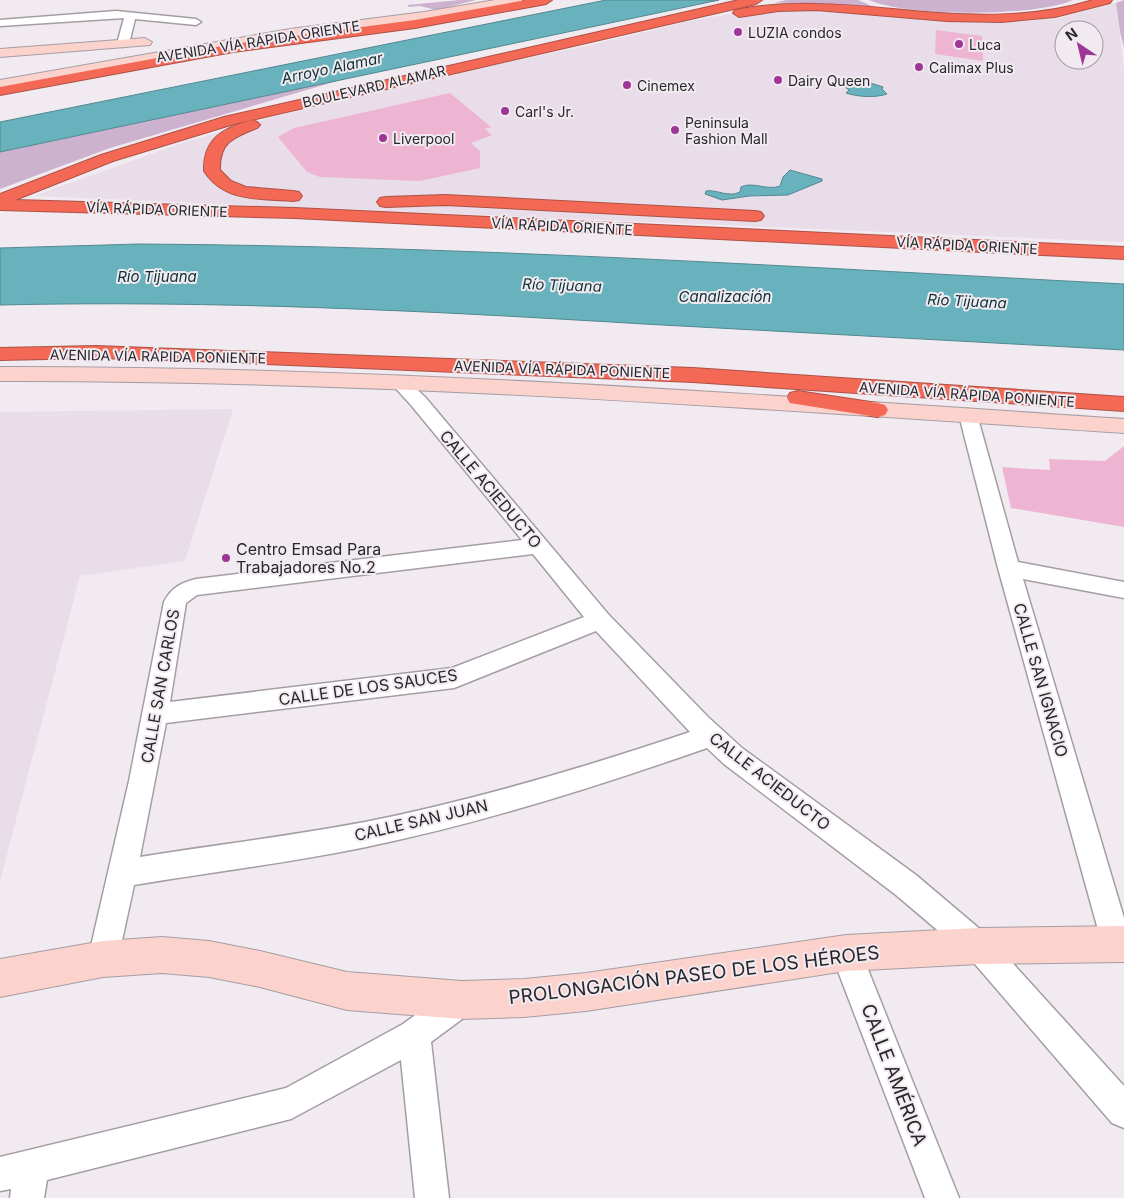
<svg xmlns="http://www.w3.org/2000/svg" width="1124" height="1198" font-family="Inter,sans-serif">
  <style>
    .built { fill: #e8dde9; fill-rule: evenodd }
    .green { fill: #cdb2cf }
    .water { fill: #67b2bc; stroke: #548890 }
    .building { fill: #eeb5d2 }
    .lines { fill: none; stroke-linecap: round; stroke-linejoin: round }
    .street-casing { stroke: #a49ea4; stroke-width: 3 }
    .secondary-casing { stroke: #a49ea4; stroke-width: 2 }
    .highway-casing { stroke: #ad5246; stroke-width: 2 }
    .street { fill: #fff; fill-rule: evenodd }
    .secondary { fill: #fcd2cc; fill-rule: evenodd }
    .highway { fill: #f46956; fill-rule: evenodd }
    .poi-dot { fill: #9f3597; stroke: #f1eaf1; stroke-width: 2 }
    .labels { text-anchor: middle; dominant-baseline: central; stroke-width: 4; stroke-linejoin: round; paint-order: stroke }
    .far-poi-label { font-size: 14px; fill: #292729; stroke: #f1eaf1; text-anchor: start }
    .far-street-label { font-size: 14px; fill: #292729; stroke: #f1eaf1 }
    .far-water-label { font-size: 15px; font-style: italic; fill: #0c3237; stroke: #f1eaf1 }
    .street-label { font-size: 16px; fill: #292729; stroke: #f1eaf1 }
    .poi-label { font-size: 16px; fill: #292729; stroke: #f1eaf1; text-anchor: start }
    .near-street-label { font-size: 19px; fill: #292729; stroke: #f1eaf1 }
  </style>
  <rect width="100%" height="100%" fill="#f1eaf1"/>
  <g class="built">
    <path d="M1116,3L1124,69V242L34,196L185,142L266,119L461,72L586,46L691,21L741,12L780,7L979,23L1057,19ZM1064,30H1094V60H1064Z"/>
    <path d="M233,409L185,561L80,576L0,881V412Z"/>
  </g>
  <g class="green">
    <path d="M460,0H476L436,10L420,6L409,7L407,5Z"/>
    <path d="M786,0H858L872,6L891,10L939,15L971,16L1046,12L1073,7L1090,0H1097C1074,9 1051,12 1026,15C974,19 922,15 870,10C838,7 806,2 774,3Z"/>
    <path d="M869,0H1073C1036,17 906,17 869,0Z"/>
    <path d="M1124,0V47L1120,32L1116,3Z"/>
    <path d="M344,79L110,148L0,189V152Z"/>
  </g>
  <g class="water">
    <path d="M606,0H719L0,152V122Z"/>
    <path d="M861,80L883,87L882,89L887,94C875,98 858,97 846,93L849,90L845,87L855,81Z"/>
    <path d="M790,170L822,179V181L788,195L749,196L722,200L705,194L706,191C717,189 728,198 740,192L741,187C753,181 767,191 780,186L783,177Z"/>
    <path d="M139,244C468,246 796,267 1124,284V350C964,341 804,333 644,324C429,311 215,300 0,305V248Z"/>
  </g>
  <g class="building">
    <path d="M936,30L982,36L983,61L935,54Z"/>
    <path d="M450,93L491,127L485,129L492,135L471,143L480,151V168L420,181L320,177L307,172L278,137L294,128Z"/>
    <path d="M1124,446V527L1011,508L1002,467L1050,470L1049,459L1105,461Z"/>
  </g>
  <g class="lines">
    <defs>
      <g id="street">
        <path d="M116,11L196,19L201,22L196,25L135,19L129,44L123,47L117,44L124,18L0,26V20Z"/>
        <path d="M399,376L405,378L425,397L608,614L708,717L742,748L916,875L988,936L1124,1086V1128L1112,1123L968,956L896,895L724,764L707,748C595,787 482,823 366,847C289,863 211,872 134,885L118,959L114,970L103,974L92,970L88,959L129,781L164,602C172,587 181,583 196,579L522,540L411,405L390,382L393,378ZM533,554L584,617L452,668L170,702L186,603L197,595ZM596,631L690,732C583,768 475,800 365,822C290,836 215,845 140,857L166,723L454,688Z"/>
        <path d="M968,409L975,411L977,415L1018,562L1124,582V598L1023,579L1124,918V956L1117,959L1107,954L1102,944L998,568L959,415L961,411Z"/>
        <path d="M846,938L857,942L959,1198H925L831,953L835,942Z"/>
        <path d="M462,985L473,989L477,1000L473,1011L431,1042L449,1198H415L401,1060L291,1119L47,1180L44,1198H10L11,1189L0,1191V1157L286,1088L403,1024L451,989Z"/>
      </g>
      <g id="secondary">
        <path d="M495,0H523L517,4L424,20L290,37L0,88V80L290,29L424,12Z"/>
        <path d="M145,38L152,42L150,45L0,57V49Z"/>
        <path d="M0,367C375,366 750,394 1124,419V433C750,408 375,380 0,381Z"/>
        <path d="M1124,926V962L978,964L846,971L586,1011L524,1017L462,1019L347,1010L260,987L209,977L162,973L103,977L0,997V959L103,941L162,937L209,941L260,951L347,972L462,981L524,979L586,973L846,935L978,928Z"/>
      </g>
      <g id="highway">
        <path d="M526,0H552L546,4L415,28L233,52L0,95V87L233,44L415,20Z"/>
        <path d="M739,0H762L756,4L234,124L113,161L15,200L295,208L1124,247V259L295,218L0,210V194L101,155L224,117Z"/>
        <path d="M1093,0H1112L1110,3L1055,17L1001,22L947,21L816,10L778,11L739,17L733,13L735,10C787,0 841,4 893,9C960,16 1029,20 1093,0Z"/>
        <path d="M252,120L257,122L260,125L257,128C234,137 219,142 220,170L231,181L246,187L293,191L299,192L302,196L299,200L293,201C259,198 225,203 204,171C203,139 223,128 252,120Z"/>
        <path d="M445,195L755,211L761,212L764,216L761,220L755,221L445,205L386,207L380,206L377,202L380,198L386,197Z"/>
        <path d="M96,346L693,368L1124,397V411L693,382L174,360L96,358L0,360V348Z"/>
        <path d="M798,391L877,403L885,405L888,410L885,415L877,417L790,403L787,398L790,393Z"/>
      </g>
    </defs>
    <use href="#street" class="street-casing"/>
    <use href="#secondary" class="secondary-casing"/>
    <use href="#highway" class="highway-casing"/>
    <use href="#street" class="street"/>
    <use href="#secondary" class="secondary"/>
    <use href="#highway" class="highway"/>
  </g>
  <g class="poi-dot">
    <circle cx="738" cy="32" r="5"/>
    <circle cx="959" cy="44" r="5"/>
    <circle cx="919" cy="67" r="5"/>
    <circle cx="778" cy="80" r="5"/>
    <circle cx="627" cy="85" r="5"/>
    <circle cx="505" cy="111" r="5"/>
    <circle cx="675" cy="130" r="5"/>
    <circle cx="383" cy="138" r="5"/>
    <circle cx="226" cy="558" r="5"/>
  </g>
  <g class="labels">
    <g class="far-poi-label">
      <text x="748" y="32">LUZIA condos</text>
      <text x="969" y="44">Luca</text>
      <text x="929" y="67">Calimax Plus</text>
      <text x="788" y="80">Dairy Queen</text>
      <text x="637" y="85">Cinemex</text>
      <text x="515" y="111">Carl's Jr.</text>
      <text x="685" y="122">Peninsula<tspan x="685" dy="16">Fashion Mall</tspan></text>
      <text x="393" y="138">Liverpool</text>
    </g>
    <g class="far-street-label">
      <text transform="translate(258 41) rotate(-9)">AVENIDA VÍA RÁPIDA ORIENTE</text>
      <text transform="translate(374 86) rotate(-13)">BOULEVARD ALAMAR</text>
      <text transform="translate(157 209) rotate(2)">VÍA RÁPIDA ORIENTE</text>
      <text transform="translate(562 226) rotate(3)">VÍA RÁPIDA ORIENTE</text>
      <text transform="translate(967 245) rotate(3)">VÍA RÁPIDA ORIENTE</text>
      <text transform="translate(158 356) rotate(1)">AVENIDA VÍA RÁPIDA PONIENTE</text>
      <text transform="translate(562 369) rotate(2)">AVENIDA VÍA RÁPIDA PONIENTE</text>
      <text transform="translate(967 394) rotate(4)">AVENIDA VÍA RÁPIDA PONIENTE</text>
    </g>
    <g class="far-water-label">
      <text transform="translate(332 68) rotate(-12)">Arroyo Alamar</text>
      <text x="157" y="276">Río Tijuana</text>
      <text transform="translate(562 285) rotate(2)">Río Tijuana</text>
      <text x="725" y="296">Canalización</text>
      <text transform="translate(967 301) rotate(3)">Río Tijuana</text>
    </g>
    <g class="street-label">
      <text transform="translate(491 489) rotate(50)">CALLE ACIEDUCTO</text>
      <text transform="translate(1041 680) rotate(74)">CALLE SAN IGNACIO</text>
      <text transform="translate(160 686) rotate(-80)">CALLE SAN CARLOS</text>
      <text transform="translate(368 687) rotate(-8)">CALLE DE LOS SAUCES</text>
      <text transform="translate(770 781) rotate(38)">CALLE ACIEDUCTO</text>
      <text transform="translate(421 820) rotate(-13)">CALLE SAN JUAN</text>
    </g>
    <g class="poi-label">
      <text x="236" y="549">Centro Emsad Para<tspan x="236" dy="18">Trabajadores No.2</tspan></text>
    </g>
    <g class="near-street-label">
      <text transform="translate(694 975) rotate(-7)">PROLONGACIÓN PASEO DE LOS HÉROES</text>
      <text transform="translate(894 1075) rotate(69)">CALLE AMÉRICA</text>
    </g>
  </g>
  <g transform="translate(1079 45) rotate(325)"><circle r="24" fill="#f1eaf1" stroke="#a19ca1"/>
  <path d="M0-4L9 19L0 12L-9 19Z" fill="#9f3597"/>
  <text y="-8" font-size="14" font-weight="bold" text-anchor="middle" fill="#292729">N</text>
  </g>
</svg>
